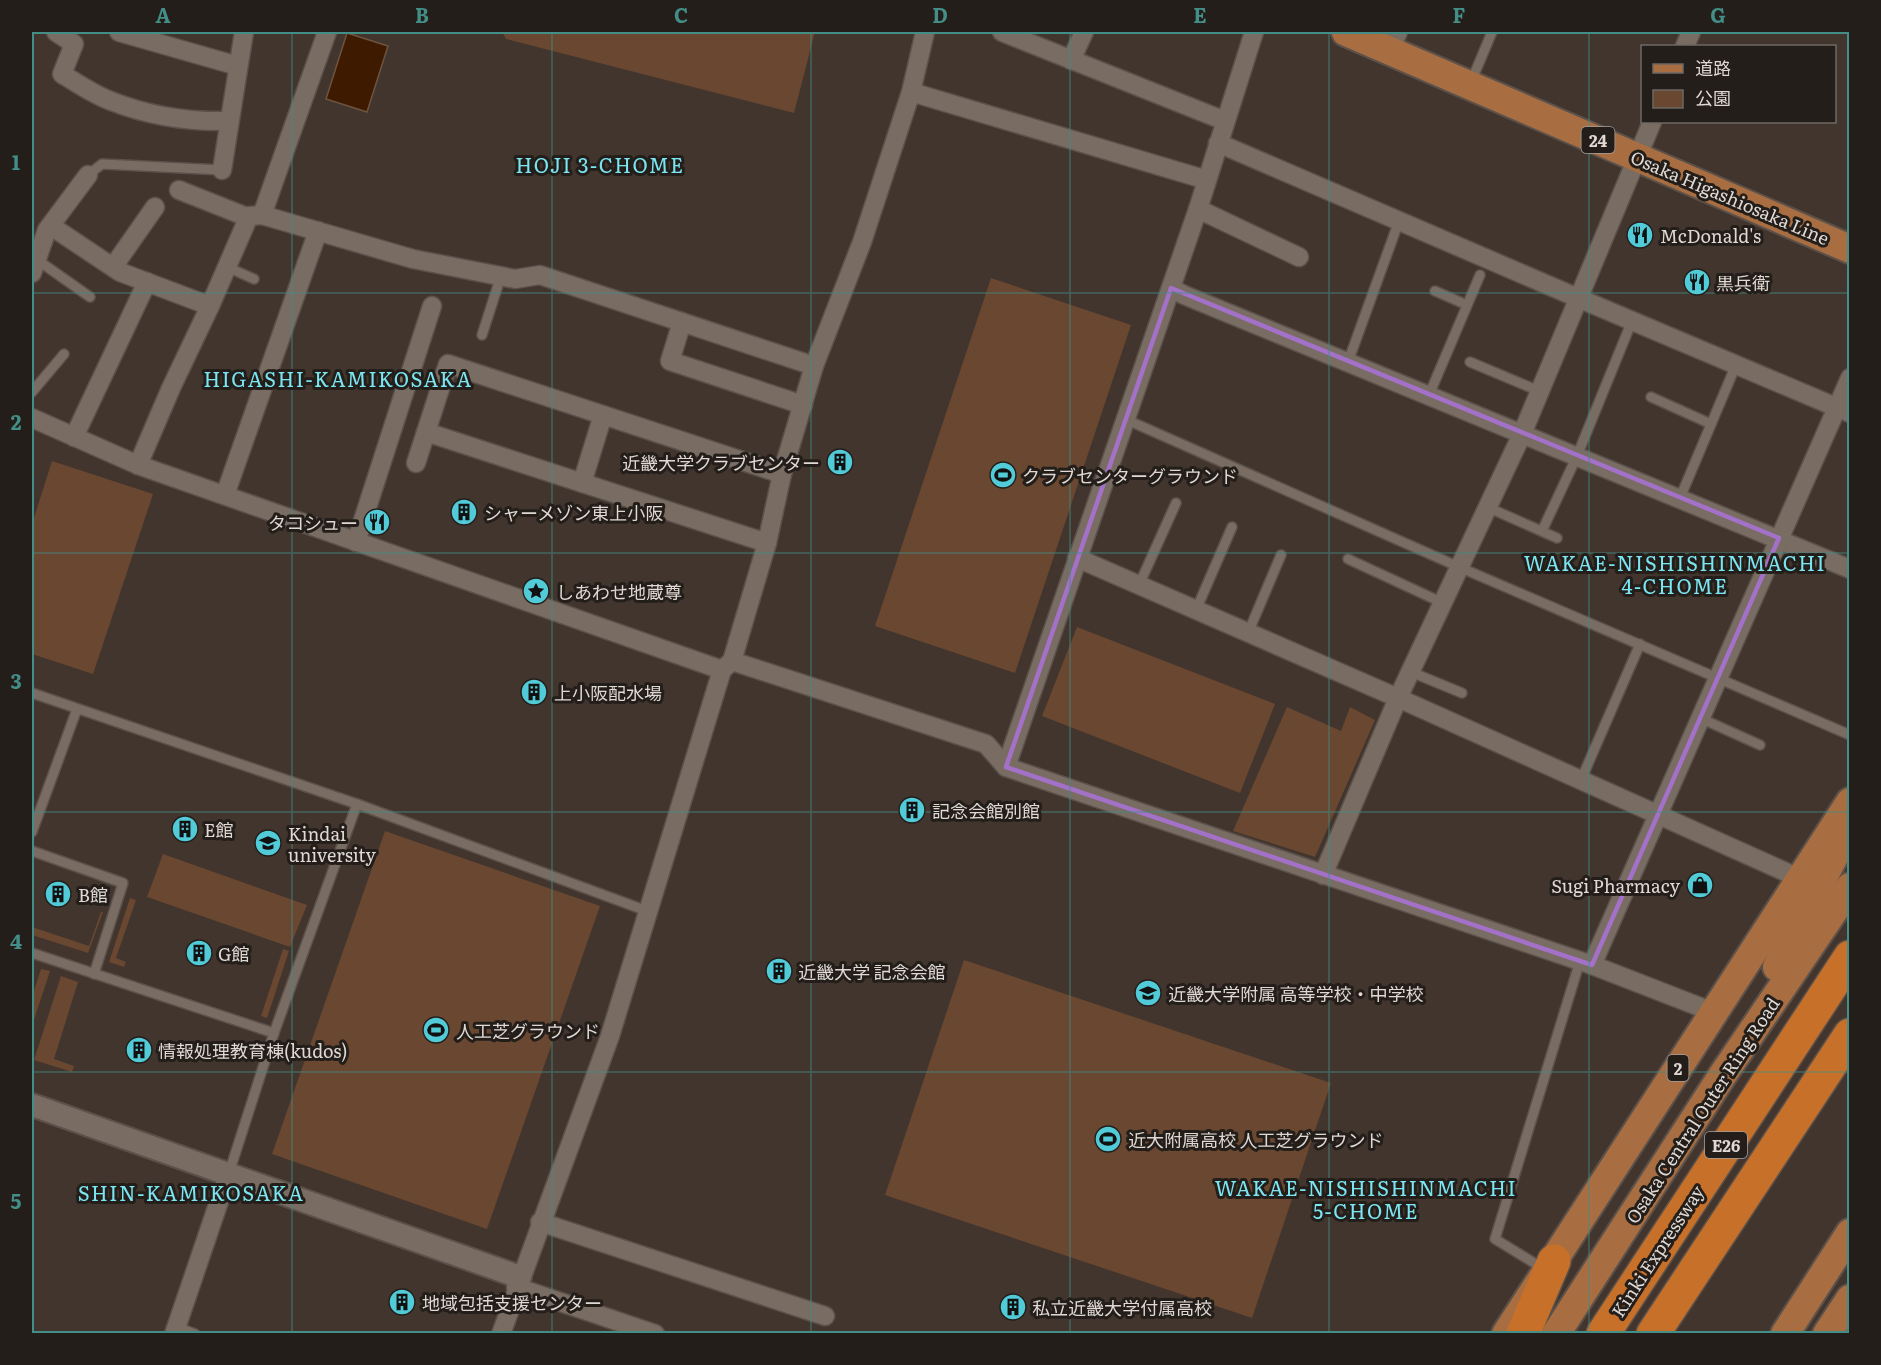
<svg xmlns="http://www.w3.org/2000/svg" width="1881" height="1365" font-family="Literata,'Noto Sans JP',serif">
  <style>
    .green { fill: #694730 }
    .water { fill: #3e1b00; stroke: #6e543f; stroke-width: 1.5 }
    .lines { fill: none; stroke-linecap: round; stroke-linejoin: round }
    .service-casing { stroke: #5b514a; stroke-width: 12 }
    .minor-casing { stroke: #5b514a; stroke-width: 21 }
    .tertiary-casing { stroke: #5b514a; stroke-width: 26 }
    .primary-casing { stroke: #5b514a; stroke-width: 32 }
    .motorway-casing { stroke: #5b514a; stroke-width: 36 }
    .service { stroke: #796c63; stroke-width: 9 }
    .minor { stroke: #796c63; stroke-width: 18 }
    .tertiary { stroke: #796c63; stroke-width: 22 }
    .primary { stroke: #a86e41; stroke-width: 28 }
    .motorway { stroke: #c7702a; stroke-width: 33 }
    .marked { fill: none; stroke: #a371c7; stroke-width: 4.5; stroke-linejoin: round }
    .grid { fill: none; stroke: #438e87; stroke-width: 1.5; stroke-opacity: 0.55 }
    .labels { text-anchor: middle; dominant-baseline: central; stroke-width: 6; stroke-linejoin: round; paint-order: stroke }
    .shield { fill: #231e1a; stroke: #a7a09c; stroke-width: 1.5 }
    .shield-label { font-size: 16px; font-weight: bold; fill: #dfd8d3 }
    .street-label { font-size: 18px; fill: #dfd8d3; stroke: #231e1a }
    .poi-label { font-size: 18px; fill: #dfd8d3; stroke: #231e1a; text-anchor: start }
    .neighbourhood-label { font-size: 20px; letter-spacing: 1.5px; fill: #7be6f2; stroke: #231e1a }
    .neatline { fill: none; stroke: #438e87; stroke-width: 2 }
    .grid-label { font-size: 20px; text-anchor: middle; font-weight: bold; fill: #438e87 }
  </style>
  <rect width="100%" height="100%" fill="#41352d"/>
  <g class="green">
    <path d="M502,32H815L794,113L506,39Z"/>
    <path d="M991,278L1131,325L1015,673L875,626Z"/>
    <path d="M52,461L153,494L93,674L32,654V524Z"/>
    <path d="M1077,627L1275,704L1240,793L1042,716Z"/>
    <path d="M1287,707L1341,731L1350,707L1375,720L1315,857L1233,831Z"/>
    <path d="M385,831L600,906L487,1229L272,1154Z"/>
    <path d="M163,854L307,905L290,947L147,897Z"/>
    <path d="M130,898L136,900L116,958L126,962L124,967L109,962Z"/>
    <path d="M101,912H103L88,953L32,935V927L89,946Z"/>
    <path d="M283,949L289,951L267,1018L261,1016Z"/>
    <path d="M964,960L1331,1083L1252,1318L885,1195Z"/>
    <path d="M41,969L50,971L32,1026V997Z"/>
    <path d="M61,976L78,982L54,1059L74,1066L72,1072L34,1060Z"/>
  </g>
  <path class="water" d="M347,33L388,46L367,112L326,99Z"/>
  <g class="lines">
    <defs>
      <g id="service">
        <path d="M1471,82L1492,32"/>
        <path d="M88,175L102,164L222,170"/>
        <path d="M36,259L90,297"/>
        <path d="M227,267L254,279"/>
        <path d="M1435,291L1467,305"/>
        <path d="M482,335L501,276"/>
        <path d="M1348,362L1399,221"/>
        <path d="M1470,362L1539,391"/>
        <path d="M32,392L64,354"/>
        <path d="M1429,395L1480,275"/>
        <path d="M1651,397L1711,424"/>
        <path d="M1125,419L1459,567L1850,735"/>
        <path d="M1680,498L1736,365"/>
        <path d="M1487,507L1557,538"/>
        <path d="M1542,531L1577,456L1632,321"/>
        <path d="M1348,559L1443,603"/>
        <path d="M1139,585L1176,503"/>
        <path d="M1196,610L1232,527"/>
        <path d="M1248,633L1281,555"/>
        <path d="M1411,672L1462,693"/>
        <path d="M32,693L357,804"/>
        <path d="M1700,718L1760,745"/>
        <path d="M1581,780L1640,644"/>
        <path d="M32,832L77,709"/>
        <path d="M32,851L123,883L94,974"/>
        <path d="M32,953L274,1033"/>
        <path d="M229,1173L274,1033L357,804L647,911"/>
        <path d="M1544,1269L1495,1239L1580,961"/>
        <path d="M177,1327L195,1334"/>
      </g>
      <g id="minor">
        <path d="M56,32L74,44L62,74C77,83 94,95 111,101C149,116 189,122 229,121"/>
        <path d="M119,32L238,66"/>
        <path d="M1002,32L1225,121"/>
        <path d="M1685,46L1691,32"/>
        <path d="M1390,51L1398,32"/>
        <path d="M1071,60L1084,32"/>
        <path d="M911,92L1207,180"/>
        <path d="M1218,143L1578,298L1850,413"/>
        <path d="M222,170L244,32"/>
        <path d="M179,190L247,217"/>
        <path d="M1198,209L1299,257"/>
        <path d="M262,215L327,32"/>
        <path d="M51,226L120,272L210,306"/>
        <path d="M113,267L155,207"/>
        <path d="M32,273L47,230L88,175"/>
        <path d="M1171,288L1184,295L1850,569"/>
        <path d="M682,322L670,361L803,405"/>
        <path d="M32,418L138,465L722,670"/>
        <path d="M426,432L767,543"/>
        <path d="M74,437L147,282"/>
        <path d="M416,463L448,364L782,474"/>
        <path d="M138,465L171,388L210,306L249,216L262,215L413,259L515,279L540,275L814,366"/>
        <path d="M582,483L603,415"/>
        <path d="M225,495L318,231"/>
        <path d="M356,542L432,306"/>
        <path d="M1077,558L1398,698L1799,878"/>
        <path d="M732,661L767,543L782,474L814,366L862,242L911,92L925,32"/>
        <path d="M1006,767L1198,209L1254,32"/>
        <path d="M1323,875L1398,698L1522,434L1652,122"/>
        <path d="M1592,965L1850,378"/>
        <path d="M540,1222L825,1316"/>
        <path d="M516,1287L655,1334"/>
        <path d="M174,1334L228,1175"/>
        <path d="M501,1334L610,1036L722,670L732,661L986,744L1006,767L1592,965L1713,1012"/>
      </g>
      <path id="tertiary" d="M32,1105L520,1277"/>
      <g id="primary">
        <path d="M1346,32L1850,249"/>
        <path d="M1777,967L1840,845"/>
        <path d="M1506,1334L1850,802"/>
        <path d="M1556,1334L1722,1076L1850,887"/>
        <path d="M1785,1334L1850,1233"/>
        <path d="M1827,1334L1850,1299"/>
      </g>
      <g id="motorway">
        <path d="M1523,1334L1554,1261"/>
        <path d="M1603,1334L1850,957"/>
        <path d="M1653,1334L1850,1035"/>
      </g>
    </defs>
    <use href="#service" class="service-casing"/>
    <use href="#minor" class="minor-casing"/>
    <use href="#tertiary" class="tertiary-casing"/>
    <use href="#primary" class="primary-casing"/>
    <use href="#motorway" class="motorway-casing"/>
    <use href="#service" class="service"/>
    <use href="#minor" class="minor"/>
    <use href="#tertiary" class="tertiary"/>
    <use href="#primary" class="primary"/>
    <use href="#motorway" class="motorway"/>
  </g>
  <path class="marked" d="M1171,288L1779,538L1592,965L1006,767Z"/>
  <path class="grid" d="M292,32V1334M552,32V1334M811,32V1334M1070,32V1334M1329,32V1334M1589,32V1334M32,293H1850M32,553H1850M32,812H1850M32,1072H1850"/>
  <defs>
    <symbol id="restaurant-disc" viewBox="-11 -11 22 22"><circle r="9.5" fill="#52cbd8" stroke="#231e1a"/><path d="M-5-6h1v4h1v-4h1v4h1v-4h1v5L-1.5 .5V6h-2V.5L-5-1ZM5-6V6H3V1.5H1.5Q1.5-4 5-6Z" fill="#111"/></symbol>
    <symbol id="building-disc" viewBox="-11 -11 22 22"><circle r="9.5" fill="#52cbd8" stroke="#231e1a"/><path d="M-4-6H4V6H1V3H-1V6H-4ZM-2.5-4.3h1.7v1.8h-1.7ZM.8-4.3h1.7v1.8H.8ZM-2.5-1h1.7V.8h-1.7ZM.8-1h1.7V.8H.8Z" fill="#111"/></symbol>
    <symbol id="stadium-disc" viewBox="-11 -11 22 22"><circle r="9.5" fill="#52cbd8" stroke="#231e1a"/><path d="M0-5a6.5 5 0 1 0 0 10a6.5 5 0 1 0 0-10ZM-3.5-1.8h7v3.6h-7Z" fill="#111"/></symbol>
    <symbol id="sight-disc" viewBox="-11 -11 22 22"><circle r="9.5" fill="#52cbd8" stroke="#231e1a"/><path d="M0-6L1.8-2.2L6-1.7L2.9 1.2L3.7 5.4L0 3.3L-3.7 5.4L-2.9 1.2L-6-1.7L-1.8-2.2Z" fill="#111"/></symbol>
    <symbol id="university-disc" viewBox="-11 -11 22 22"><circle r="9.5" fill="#52cbd8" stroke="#231e1a"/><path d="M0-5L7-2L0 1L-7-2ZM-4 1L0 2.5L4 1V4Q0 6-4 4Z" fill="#111"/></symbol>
    <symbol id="shop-disc" viewBox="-11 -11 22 22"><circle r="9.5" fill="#52cbd8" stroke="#231e1a"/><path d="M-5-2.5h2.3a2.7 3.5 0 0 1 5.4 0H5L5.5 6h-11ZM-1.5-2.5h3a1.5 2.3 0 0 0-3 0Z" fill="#111"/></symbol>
    <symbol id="school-disc" viewBox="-11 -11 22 22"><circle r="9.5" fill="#52cbd8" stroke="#231e1a"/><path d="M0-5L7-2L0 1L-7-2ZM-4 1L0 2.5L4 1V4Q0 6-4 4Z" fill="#111"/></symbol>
  </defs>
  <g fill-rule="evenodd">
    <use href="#restaurant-disc" x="1625" y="220" width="30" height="30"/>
    <use href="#restaurant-disc" x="1682" y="267" width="30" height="30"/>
    <use href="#building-disc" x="825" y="447" width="30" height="30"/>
    <use href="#stadium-disc" x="988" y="460" width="30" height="30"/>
    <use href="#building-disc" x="449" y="497" width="30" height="30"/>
    <use href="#restaurant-disc" x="362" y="507" width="30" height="30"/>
    <use href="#sight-disc" x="521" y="576" width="30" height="30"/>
    <use href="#building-disc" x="519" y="677" width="30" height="30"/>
    <use href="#building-disc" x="897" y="795" width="30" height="30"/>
    <use href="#building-disc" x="170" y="814" width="30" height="30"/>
    <use href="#university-disc" x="253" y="828" width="30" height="30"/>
    <use href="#shop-disc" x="1685" y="870" width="30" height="30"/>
    <use href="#building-disc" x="43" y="879" width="30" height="30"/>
    <use href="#building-disc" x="184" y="938" width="30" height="30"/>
    <use href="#building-disc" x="764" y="956" width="30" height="30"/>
    <use href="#school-disc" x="1133" y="978" width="30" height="30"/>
    <use href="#stadium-disc" x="421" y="1015" width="30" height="30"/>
    <use href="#building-disc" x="124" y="1035" width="30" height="30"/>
    <use href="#stadium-disc" x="1093" y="1124" width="30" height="30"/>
    <use href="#building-disc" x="387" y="1287" width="30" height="30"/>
    <use href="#building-disc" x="998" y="1292" width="30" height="30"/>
  </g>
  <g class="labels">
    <g class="shield">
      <rect x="1581.5" y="127" width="33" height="26" rx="4.5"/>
      <rect x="1667.5" y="1055" width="21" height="26" rx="4.5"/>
      <rect x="1705" y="1132" width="42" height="26" rx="4.5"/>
    </g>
    <g class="shield-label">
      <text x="1598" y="140">24</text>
      <text x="1678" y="1068">2</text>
      <text x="1726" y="1145">E26</text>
    </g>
    <g class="street-label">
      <text transform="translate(1730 197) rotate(23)">Osaka Higashiosaka Line</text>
      <text transform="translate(1702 1110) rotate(-57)">Osaka Central Outer Ring Road</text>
      <text transform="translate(1657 1251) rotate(-57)">Kinki Expressway</text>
    </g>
    <g class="poi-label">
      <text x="1660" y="235">McDonald's</text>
      <text x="1716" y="282">黒兵衛</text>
      <text x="820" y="462" text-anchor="end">近畿大学クラブセンター</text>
      <text x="1022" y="475">クラブセンターグラウンド</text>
      <text x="484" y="512">シャーメゾン東上小阪</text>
      <text x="358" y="522" text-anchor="end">タコシュー</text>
      <text x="556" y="591">しあわせ地蔵尊</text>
      <text x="554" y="692">上小阪配水場</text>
      <text x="932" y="810">記念会館別館</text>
      <text x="204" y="829">E館</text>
      <text x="288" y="833">Kindai<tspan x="288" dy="21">university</tspan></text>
      <text x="1680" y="885" text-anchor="end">Sugi Pharmacy</text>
      <text x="78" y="894">B館</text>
      <text x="218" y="953">G館</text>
      <text x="798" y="971">近畿大学 記念会館</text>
      <text x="1168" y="993">近畿大学附属 高等学校・中学校</text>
      <text x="456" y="1030">人工芝グラウンド</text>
      <text x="158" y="1050">情報処理教育棟(kudos)</text>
      <text x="1128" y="1139">近大附属高校 人工芝グラウンド</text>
      <text x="422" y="1302">地域包括支援センター</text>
      <text x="1032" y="1307">私立近畿大学付属高校</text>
    </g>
    <g class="neighbourhood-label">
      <text x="600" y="164">HOJI 3-CHOME</text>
      <text x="338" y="378">HIGASHI-KAMIKOSAKA</text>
      <text x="1675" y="562">WAKAE-NISHISHINMACHI<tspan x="1675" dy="23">4-CHOME</tspan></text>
      <text x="1366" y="1187">WAKAE-NISHISHINMACHI<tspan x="1366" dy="23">5-CHOME</tspan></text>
      <text x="191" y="1192">SHIN-KAMIKOSAKA</text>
    </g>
  </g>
  <rect width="1881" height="1365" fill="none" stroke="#231e1a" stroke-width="66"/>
  <rect x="1641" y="45" width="195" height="78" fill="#231e1a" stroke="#6e6864" stroke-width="1.5"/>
  <rect x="1653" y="64" width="30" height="9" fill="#a86e41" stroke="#6e6864" stroke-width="1.5"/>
  <text x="1695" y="75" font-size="18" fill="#dfd8d3">道路</text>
  <rect x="1653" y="90" width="30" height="18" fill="#694730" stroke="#6e6864" stroke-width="1.5"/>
  <text x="1695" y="105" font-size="18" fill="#dfd8d3">公園</text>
  <rect x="33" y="33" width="1815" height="1299" class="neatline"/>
  <g class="grid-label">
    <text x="163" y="23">A</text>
    <text x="422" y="23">B</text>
    <text x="681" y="23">C</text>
    <text x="940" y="23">D</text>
    <text x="1200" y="23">E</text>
    <text x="1459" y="23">F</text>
    <text x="1718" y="23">G</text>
    <text x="16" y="170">1</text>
    <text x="16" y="430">2</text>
    <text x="16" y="689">3</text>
    <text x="16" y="949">4</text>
    <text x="16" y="1209">5</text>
  </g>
</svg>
